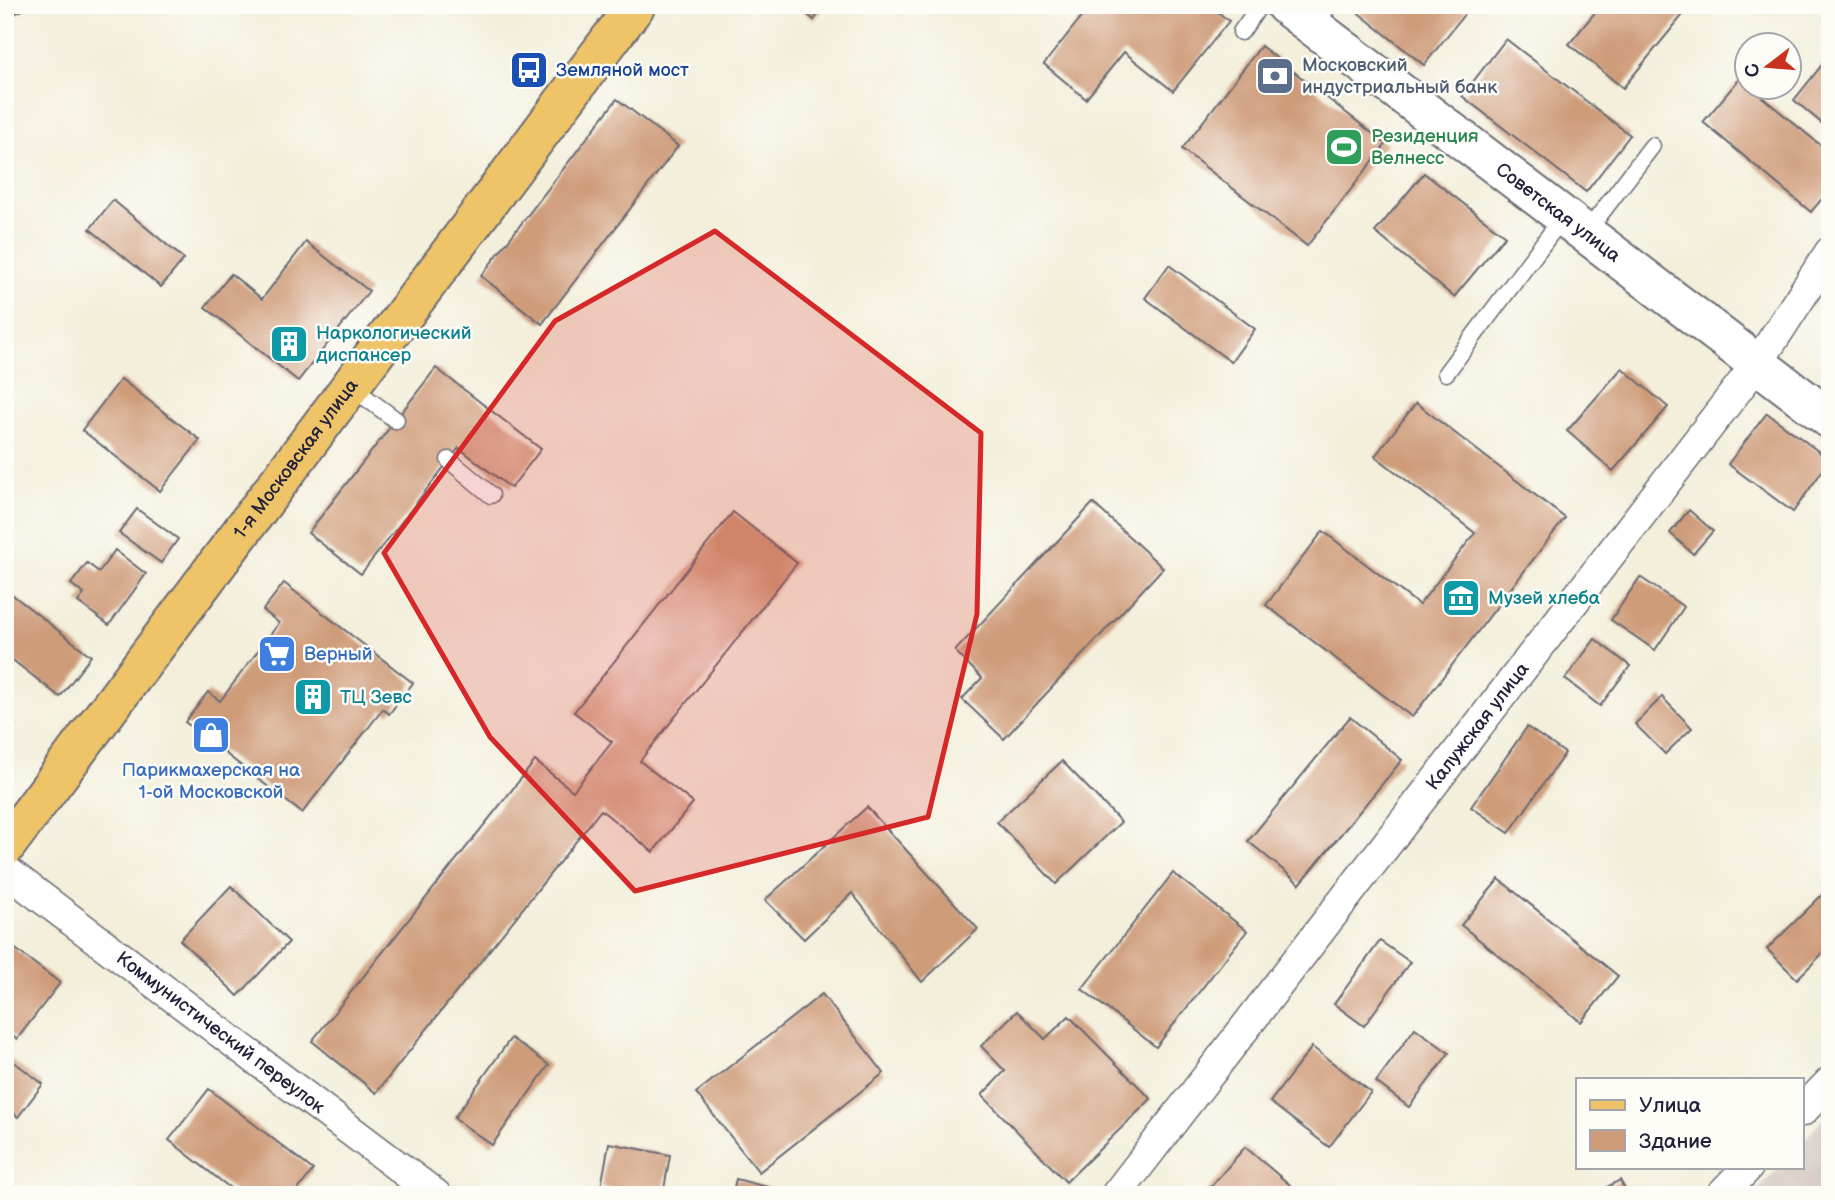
<svg xmlns="http://www.w3.org/2000/svg" width="1835" height="1200" font-family="'Balsamiq Sans',sans-serif">
  <style>
    .industrial { fill: #cec1ba }
    .building { fill: #cf9c7a }
    .lines { fill: none; stroke-linecap: round; stroke-linejoin: round }
    .service-casing { stroke: #6b6a73; stroke-width: 19 }
    .minor-casing { stroke: #6b6a73; stroke-width: 33 }
    .tertiary-casing { stroke: #6b6a73; stroke-width: 42 }
    .primary-casing { stroke: #6b6a73; stroke-width: 42 }
    .service { stroke: #fff; stroke-width: 16 }
    .minor { stroke: #fff; stroke-width: 30 }
    .tertiary { stroke: #fff; stroke-width: 38 }
    .primary { stroke: #efc469; stroke-width: 38 }
    .marked { fill: #d62828; fill-opacity: 0.2; stroke: #d62828; stroke-width: 5; stroke-linejoin: round }
    .labels { text-anchor: middle; dominant-baseline: central; stroke-width: 5; stroke-linejoin: round; paint-order: stroke }
    .service-label { font-size: 19px; fill: #4e5e75; stroke: #fdfcf7; text-anchor: start }
    .transit-label { font-size: 19px; fill: #164399; stroke: #fdfcf7; text-anchor: start }
    .leisure-label { font-size: 19px; fill: #27864d; stroke: #fdfcf7; text-anchor: start }
    .street-label { font-size: 19px; fill: #22223b; stroke: #fdfcf7 }
    .culture-label { font-size: 19px; fill: #0d838f; stroke: #fdfcf7; text-anchor: start }
    .shop-label { font-size: 19px; fill: #366cbe; stroke: #fdfcf7; text-anchor: start }
  </style>
  <rect width="100%" height="100%" fill="#fdfcf7"/>
  <filter id="ink" filterUnits="userSpaceOnUse"><feTurbulence type="fractalNoise" baseFrequency=".0143" numOctaves="2"/><feDisplacementMap in="SourceGraphic" scale="14" xChannelSelector="R" yChannelSelector="G"/><feConvolveMatrix kernelMatrix="1 2 1 2 8 2 1 2 1" color-interpolation-filters="sRGB"/></filter>
  <filter id="wash" filterUnits="userSpaceOnUse"><feTurbulence type="fractalNoise" baseFrequency=".00686" numOctaves="4" result="noise"/><feDisplacementMap in="SourceGraphic" scale="28" xChannelSelector="R" yChannelSelector="G"/><feGaussianBlur stdDeviation="1.57" result="paint"/><feColorMatrix in="noise" values="0 0 0 0 0 0 0 0 0 0 0 0 0 0 0 0 0 1.4 0 .05"/><feComposite in="paint" operator="in"/></filter>
  <g filter="url(#wash)">
    <rect width="100%" height="100%" fill="#f3efdb"/>
    <path class="industrial" d="M1830,1111V1195H1753L1779,1167H1802V1142Z"/>
    <g id="blocks">
      <g class="building">
        <path d="M5,5H33L5,18Z"/>
        <path d="M796,5H825L814,20Z"/>
        <path d="M1091,5L1102,11L1106,5H1209L1229,21L1173,91L1124,52L1086,99L1044,64Z"/>
        <path d="M1353,5H1458L1466,12L1424,65L1351,7Z"/>
        <path d="M1601,5H1691L1623,88L1569,44Z"/>
        <path d="M1506,39L1630,135L1586,192L1462,96Z"/>
        <path d="M1261,46L1386,144L1307,246L1182,149Z"/>
        <path d="M1826,60L1830,63V130L1794,100Z"/>
        <path d="M1740,78L1748,88H1751L1830,153V189L1811,212L1703,122Z"/>
        <path d="M617,99L678,146L542,324L481,276Z"/>
        <path d="M1424,173L1505,236L1454,297L1375,232Z"/>
        <path d="M113,200L184,259L161,287L90,229Z"/>
        <path d="M306,242L369,291L298,381L205,307L231,274L262,299Z"/>
        <path d="M1169,265L1255,329L1231,362L1145,298Z"/>
        <path d="M436,368L541,449L511,488L459,448L361,574L308,533Z"/>
        <path d="M1622,368L1668,407L1613,471L1567,431Z"/>
        <path d="M121,379L200,440L160,491L82,430Z"/>
        <path d="M1416,403L1565,518L1412,717L1266,605L1323,531L1419,605L1475,533L1375,456Z"/>
        <path d="M1767,413L1830,460L1793,512L1728,464Z"/>
        <path d="M1093,503L1163,568L1004,739L962,699L982,678L955,651Z"/>
        <path d="M137,509L178,539L161,563L119,533Z"/>
        <path d="M1689,510L1713,531L1693,554L1670,533Z"/>
        <path d="M733,512L797,563L640,761L693,803L653,852L601,810L376,1093L312,1041L535,761L573,791L612,742L574,712Z"/>
        <path d="M115,550L146,574L109,625L78,602L84,594L71,584L87,563L99,572Z"/>
        <path d="M1640,577L1684,607L1655,650L1611,620Z"/>
        <path d="M284,583L413,683L389,714L383,709L302,813L185,722L208,692L220,701L279,623L263,610Z"/>
        <path d="M5,589L91,656L60,697L5,654Z"/>
        <path d="M1595,639L1630,666L1600,706L1565,679Z"/>
        <path d="M1662,697L1692,728L1665,754L1635,724Z"/>
        <path d="M5,716L14,723L5,735Z"/>
        <path d="M1350,717L1402,760L1300,884L1248,841Z"/>
        <path d="M1527,727L1565,753L1509,833L1471,807Z"/>
        <path d="M1062,761L1121,822L1056,884L997,822Z"/>
        <path d="M867,807L978,929L922,982L852,893L804,939L765,900Z"/>
        <path d="M1173,873L1247,931L1156,1047L1082,989Z"/>
        <path d="M1499,879L1618,976L1581,1022L1461,925Z"/>
        <path d="M231,886L289,942L238,996L180,940Z"/>
        <path d="M1823,894L1830,901V946L1797,979L1767,949Z"/>
        <path d="M5,941L60,983L17,1039L5,1030Z"/>
        <path d="M1380,941L1410,962L1364,1026L1334,1004Z"/>
        <path d="M822,994L884,1073L759,1172L696,1093Z"/>
        <path d="M1017,1011L1045,1039L1069,1016L1151,1099L1066,1182L982,1095L1005,1071L981,1046Z"/>
        <path d="M1415,1028L1449,1053L1409,1107L1376,1082Z"/>
        <path d="M511,1038L549,1065L492,1145L454,1118Z"/>
        <path d="M1312,1047L1371,1092L1329,1147L1270,1102Z"/>
        <path d="M5,1055L43,1084L18,1117L5,1107Z"/>
        <path d="M209,1089L313,1170L294,1195H239L169,1140Z"/>
        <path d="M609,1143L670,1155L663,1195H641L601,1187Z"/>
        <path d="M1245,1147L1290,1185L1282,1195H1211L1207,1191Z"/>
        <path d="M736,1179L794,1194V1195H732Z"/>
        <path d="M1620,1180L1628,1195H1592Z"/>
      </g>
    </g>
  </g>
  <g filter="url(#ink)">
    <use href="#blocks" fill-opacity="0" stroke="#6b6a73" stroke-width="2"/>
    <g class="lines">
      <defs>
        <g id="service">
          <path d="M1312,25L1330,5"/>
          <path d="M1241,32L1260,5"/>
          <path d="M1586,233L1652,146"/>
          <path d="M1446,373L1563,217"/>
          <path d="M350,386L396,420"/>
          <path d="M449,460L491,495"/>
        </g>
        <g id="minor">
          <path id="s1" d="M5,870L436,1195"/>
          <path d="M1802,1111L1830,1082"/>
          <path id="s2" d="M1116,1195L1757,364L1830,252"/>
          <path d="M1721,1195L1748,1167"/>
        </g>
        <g id="tertiary">
          <path id="s3" d="M1285,5L1830,419"/>
        </g>
        <g id="primary">
          <path id="s4" d="M5,847L636,5"/>
        </g>
      </defs>
      <use href="#service" class="service-casing"/>
      <use href="#minor" class="minor-casing"/>
      <use href="#tertiary" class="tertiary-casing"/>
      <use href="#primary" class="primary-casing"/>
      <use href="#service" class="service"/>
      <use href="#minor" class="minor"/>
      <use href="#tertiary" class="tertiary"/>
      <use href="#primary" class="primary"/>
    </g>
  </g>
  <path class="marked" d="M715,231L981,433L977,614L928,817L635,891L490,737L384,553L555,321Z"/>
  <defs>
    <symbol id="bus-square" viewBox="-11 -11 22 22"><rect x="-9" y="-9" width="18" height="18" rx="4" fill="#1a4fb4" stroke="#fdfcf7"/><path d="M-5-6H5V4H4V6H2V4H-2V6H-4V4H-5ZM-3.5-4V0h7V-4ZM-3.5 1.2v1.5H-2V1.2ZM2 1.2v1.5H3.5V1.2Z" fill="#fff"/></symbol>
    <symbol id="bank-square" viewBox="-11 -11 22 22"><rect x="-9" y="-9" width="18" height="18" rx="4" fill="#5c6f8a" stroke="#fdfcf7"/><path d="M-6-4H6V4H-6ZM0-2.3a2.3 2.3 0 1 0 0 4.6a2.3 2.3 0 1 0 0-4.6Z" fill="#fff"/></symbol>
    <symbol id="stadium-square" viewBox="-11 -11 22 22"><rect x="-9" y="-9" width="18" height="18" rx="4" fill="#2e9e5b" stroke="#fdfcf7"/><path d="M0-5a6.5 5 0 1 0 0 10a6.5 5 0 1 0 0-10ZM-3.5-1.8h7v3.6h-7Z" fill="#fff"/></symbol>
    <symbol id="building-square" viewBox="-11 -11 22 22"><rect x="-9" y="-9" width="18" height="18" rx="4" fill="#0f9aa8" stroke="#fdfcf7"/><path d="M-4-6H4V6H1V3H-1V6H-4ZM-2.5-4.3h1.7v1.8h-1.7ZM.8-4.3h1.7v1.8H.8ZM-2.5-1h1.7V.8h-1.7ZM.8-1h1.7V.8H.8Z" fill="#fff"/></symbol>
    <symbol id="museum-square" viewBox="-11 -11 22 22"><rect x="-9" y="-9" width="18" height="18" rx="4" fill="#0f9aa8" stroke="#fdfcf7"/><path d="M0-6L6-3V-2H-6V-3ZM-5-1h2V3h-2ZM-1-1h2V3h-2ZM3-1h2V3H3ZM-6 4H6V6H-6Z" fill="#fff"/></symbol>
    <symbol id="supermarket-square" viewBox="-11 -11 22 22"><rect x="-9" y="-9" width="18" height="18" rx="4" fill="#3f7fe0" stroke="#fdfcf7"/><path d="M-6-5.5h2.5l.6 2H6L4.5 2H-2.5L-4.4-4H-6ZM-1.5 3.2a1.3 1.3 0 1 0 .1 0ZM3 3.2a1.3 1.3 0 1 0 .1 0Z" fill="#fff"/></symbol>
    <symbol id="shop-square" viewBox="-11 -11 22 22"><rect x="-9" y="-9" width="18" height="18" rx="4" fill="#3f7fe0" stroke="#fdfcf7"/><path d="M-5-2.5h2.3a2.7 3.5 0 0 1 5.4 0H5L5.5 6h-11ZM-1.5-2.5h3a1.5 2.3 0 0 0-3 0Z" fill="#fff"/></symbol>
  </defs>
  <g fill-rule="evenodd">
    <use href="#bus-square" x="507" y="48" width="44" height="44"/>
    <use href="#bank-square" x="1253" y="54" width="44" height="44"/>
    <use href="#stadium-square" x="1322" y="125" width="44" height="44"/>
    <use href="#building-square" x="267" y="322" width="44" height="44"/>
    <use href="#museum-square" x="1439" y="576" width="44" height="44"/>
    <use href="#supermarket-square" x="255" y="632" width="44" height="44"/>
    <use href="#building-square" x="291" y="675" width="44" height="44"/>
    <use href="#shop-square" x="189" y="713" width="44" height="44"/>
  </g>
  <g class="labels">
    <g class="service-label">
      <text x="1302" y="65">Московский<tspan x="1302" dy="22">индустриальный банк</tspan></text>
    </g>
    <g class="transit-label">
      <text x="556" y="70">Земляной мост</text>
    </g>
    <g class="leisure-label">
      <text x="1371" y="136">Резиденция<tspan x="1371" dy="22">Велнесс</tspan></text>
    </g>
    <g class="street-label">
      <text stroke="none"><textPath href="#s3" startOffset="343">Советская улица</textPath></text>
      <text stroke="none"><textPath href="#s4" startOffset="485">1-я Московская улица</textPath></text>
      <text stroke="none"><textPath href="#s2" startOffset="592">Калужская улица</textPath></text>
      <text stroke="none"><textPath href="#s1" startOffset="270">Коммунистический переулок</textPath></text>
    </g>
    <g class="culture-label">
      <text x="316" y="333">Наркологический<tspan x="316" dy="22">диспансер</tspan></text>
      <text x="1488" y="598">Музей хлеба</text>
      <text x="340" y="697">ТЦ Зевс</text>
    </g>
    <g class="shop-label">
      <text x="304" y="654">Верный</text>
      <text x="211" y="770" text-anchor="middle">Парикмахерская на<tspan x="211" dy="22">1-ой Московской</tspan></text>
    </g>
  </g>
  <rect width="1835" height="1200" fill="none" stroke="#fdfcf7" stroke-width="28"/>
  <rect x="1576" y="1078" width="228" height="91" fill="#fdfcf7" stroke="#a5a5ac" stroke-width="2"/>
  <rect x="1590" y="1100" width="35" height="10" fill="#efc469" stroke="#a5a5ac" stroke-width="2"/>
  <text x="1639" y="1112" font-size="21" fill="#22223b">Улица</text>
  <rect x="1590" y="1130" width="35" height="21" fill="#cf9c7a" stroke="#a5a5ac" stroke-width="2"/>
  <text x="1639" y="1148" font-size="21" fill="#22223b">Здание</text>
  <g transform="translate(1768 66) rotate(254)"><circle r="33" fill="#fdfcf7" stroke="#a5a5ac" stroke-width="2"/>
  <path d="M0-5L12 26L0 18L-12 26Z" fill="#c8321e"/>
  <text y="-10" font-size="19" font-weight="bold" text-anchor="middle" fill="#22223b">С</text>
  </g>
</svg>
